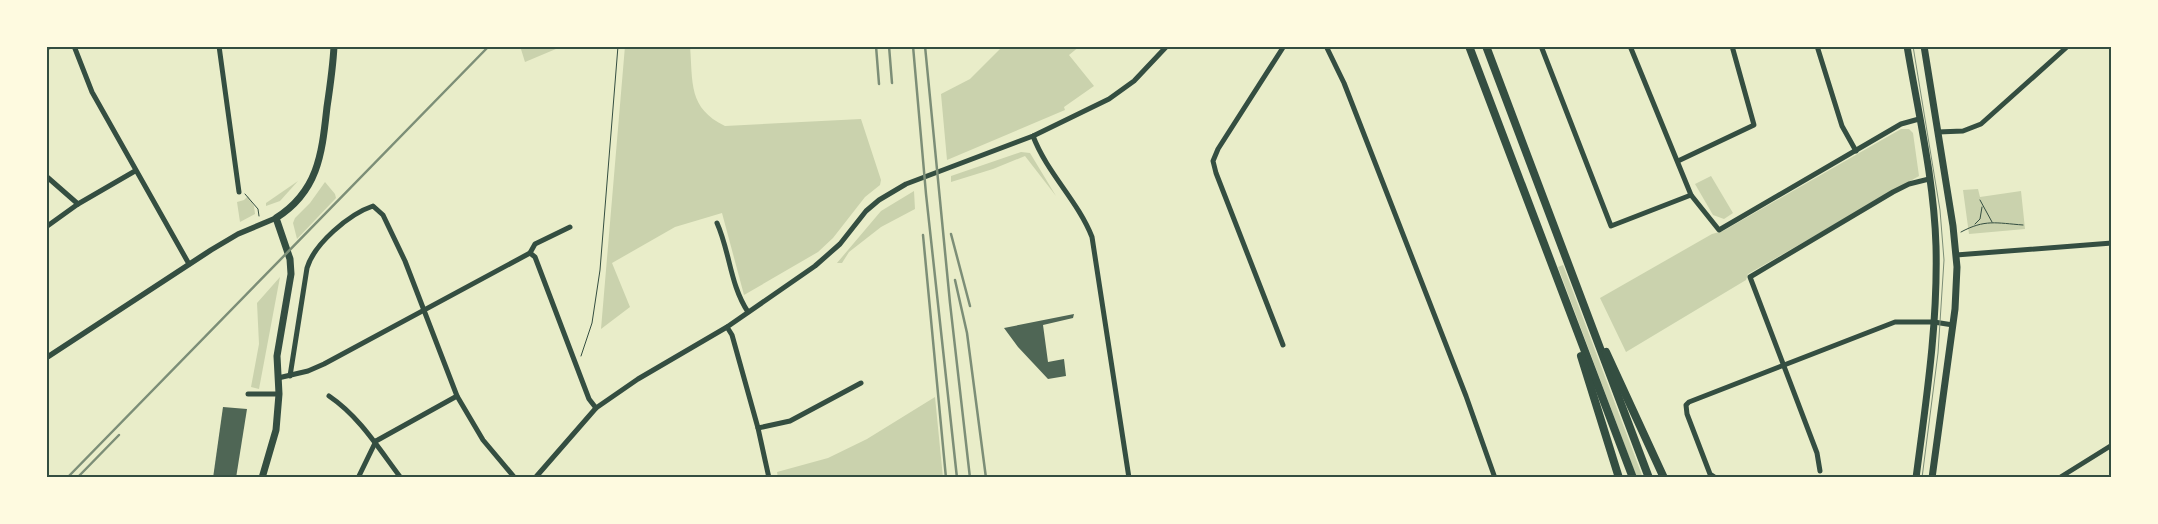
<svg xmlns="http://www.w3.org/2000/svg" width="2158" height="524" font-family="'Space Grotesk',sans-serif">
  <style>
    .green { fill: #cad2ad }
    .building { fill: #4f6655 }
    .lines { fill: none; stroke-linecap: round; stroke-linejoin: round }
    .path { stroke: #344e41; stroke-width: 1 }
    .minor { stroke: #344e41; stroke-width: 5 }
    .tertiary { stroke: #344e41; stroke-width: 5.5 }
    .secondary { stroke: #344e41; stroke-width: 7 }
    .trunk { stroke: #344e41; stroke-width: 8 }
    .tram { stroke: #7c8e77; stroke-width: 1 }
    .rail { stroke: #7c8e77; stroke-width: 2.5 }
    .neatline { fill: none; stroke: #344e41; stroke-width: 2 }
  </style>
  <rect width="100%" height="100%" fill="#e9edc9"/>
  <g class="green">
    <path d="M520,46H563L525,62Z"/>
    <path d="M625,46H690C693,83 688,108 725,126L861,119L881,180L880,185L865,197L833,238L818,252L744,295L722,213L675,227L612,263L630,307L601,329Z"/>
    <path d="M1003,46H1080L1069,55L1094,86L1064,107L1065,110L947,160L941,94L970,79Z"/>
    <path d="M1901,129H1909L1913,133L1919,176L1748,274L1746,280L1626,352L1600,298L1712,234L1723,231Z"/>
    <path d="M1021,152L1030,153L1056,196L1025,156L993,169L951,182V176Z"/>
    <path d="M1711,176L1733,213L1724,219L1713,215L1695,184Z"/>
    <path d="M298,181L280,201L266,206V203Z"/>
    <path d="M325,182L335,194L336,198L297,239L293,223L295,218L310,203Z"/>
    <path d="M1978,189L1980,197L2021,191L2025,229L1969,234L1963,190Z"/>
    <path d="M914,191L915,209L881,227L849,252L842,263H837L881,211Z"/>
    <path d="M248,196L254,206L255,214L240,222L237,202L244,200Z"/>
    <path d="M1563,265L1643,478H1637L1558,267Z"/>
    <path d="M280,277L259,389L251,387L259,344L257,303Z"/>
    <path d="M935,397L943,478H778L777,472L828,458L867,439Z"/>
  </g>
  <g class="building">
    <path d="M1074,314L1073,318L1043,325L1048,362L1064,359L1066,376L1048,379L1018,347L1004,328Z"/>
    <path d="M223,407L247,409L236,478H213Z"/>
  </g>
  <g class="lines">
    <g class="path">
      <path d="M245,194L258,209L259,216"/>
      <path d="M1980,200L1992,222"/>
      <path d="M1975,224L1980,219L1982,207"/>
      <path d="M1961,232C1985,219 1996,223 2023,225"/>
      <path d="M581,356L592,323L600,270L618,46"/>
    </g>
    <g class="minor">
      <path d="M74,46L92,92L189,264"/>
      <path d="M219,46L239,192"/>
      <path d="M1326,46L1344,83L1466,396L1495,478"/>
      <path d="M1541,46L1611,226L1691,195"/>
      <path d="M1630,46L1691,195L1719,230L1901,124L1919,119"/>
      <path d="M1817,46L1842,126L1856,151"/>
      <path d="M46,48L52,46"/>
      <path d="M1938,132L1963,131L1981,124L2068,46"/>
      <path d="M1033,136C1047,173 1078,201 1092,237L1129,478"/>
      <path d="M1678,161L1754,125L1732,46"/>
      <path d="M46,176L78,204"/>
      <path d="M717,223C730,252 730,285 748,312"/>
      <path d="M46,227L78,204L135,171"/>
      <path d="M530,253L535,257L589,399L596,408"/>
      <path d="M1956,255L2112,243"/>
      <path d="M727,327L732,335L758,428L769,478"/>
      <path d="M1283,345L1216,173L1213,161L1218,149L1284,46"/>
      <path d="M290,376L307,268C314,244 349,214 373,206L383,215L405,261L457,396L483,440L515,478"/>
      <path d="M278,378L308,371L324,364L530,253L535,244L570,227"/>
      <path d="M248,394H279"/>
      <path d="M329,396C360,417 379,449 401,478"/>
      <path d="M758,428L790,421L861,383"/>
      <path d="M376,441L457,396"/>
      <path d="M1820,471L1817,453L1750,277L1893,192L1909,184L1929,179"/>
      <path d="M358,478L376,441"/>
      <path d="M535,478L596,408L638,379L727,327L815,266L840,244L866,211L879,200L906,184L1033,136L1109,99L1134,81L1167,46"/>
      <path d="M1716,478L1710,474L1687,414L1686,405L1689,402L1895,322H1934L1953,325"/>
      <path d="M2059,478L2112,445"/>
    </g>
    <path class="tertiary" d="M46,358L211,250L238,234L276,218"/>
    <g class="secondary">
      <path d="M1907,46C1918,112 1934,179 1936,246C1938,324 1926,401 1916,478"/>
      <path d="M1924,46L1953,226L1957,267L1955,309L1932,478"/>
      <path d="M262,478L276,430L279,394L277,356L291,274L290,259L276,218C319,191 322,152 327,107C330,87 333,67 334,46"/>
    </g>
    <g class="trunk">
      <path d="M1469,46L1633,478"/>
      <path d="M1486,46L1649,478"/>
      <path d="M1606,352L1664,478"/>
      <path d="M1581,356L1619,478"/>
    </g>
    <path class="tram" d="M1913,46L1940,210L1944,260L1938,353L1922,478"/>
    <g class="rail">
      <path d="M876,46L879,84"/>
      <path d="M889,46L892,83"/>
      <path d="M913,46L926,194L957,478"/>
      <path d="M925,46L950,303L970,478"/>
      <path d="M951,234L970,306"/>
      <path d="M923,235L946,478"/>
      <path d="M955,280L967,333L986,478"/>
      <path d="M67,478L489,46"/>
      <path d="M77,478L119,435"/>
    </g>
  </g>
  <rect width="2158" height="524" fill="none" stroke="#fefae0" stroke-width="95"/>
  <rect x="48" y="48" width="2062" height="428" class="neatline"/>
</svg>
